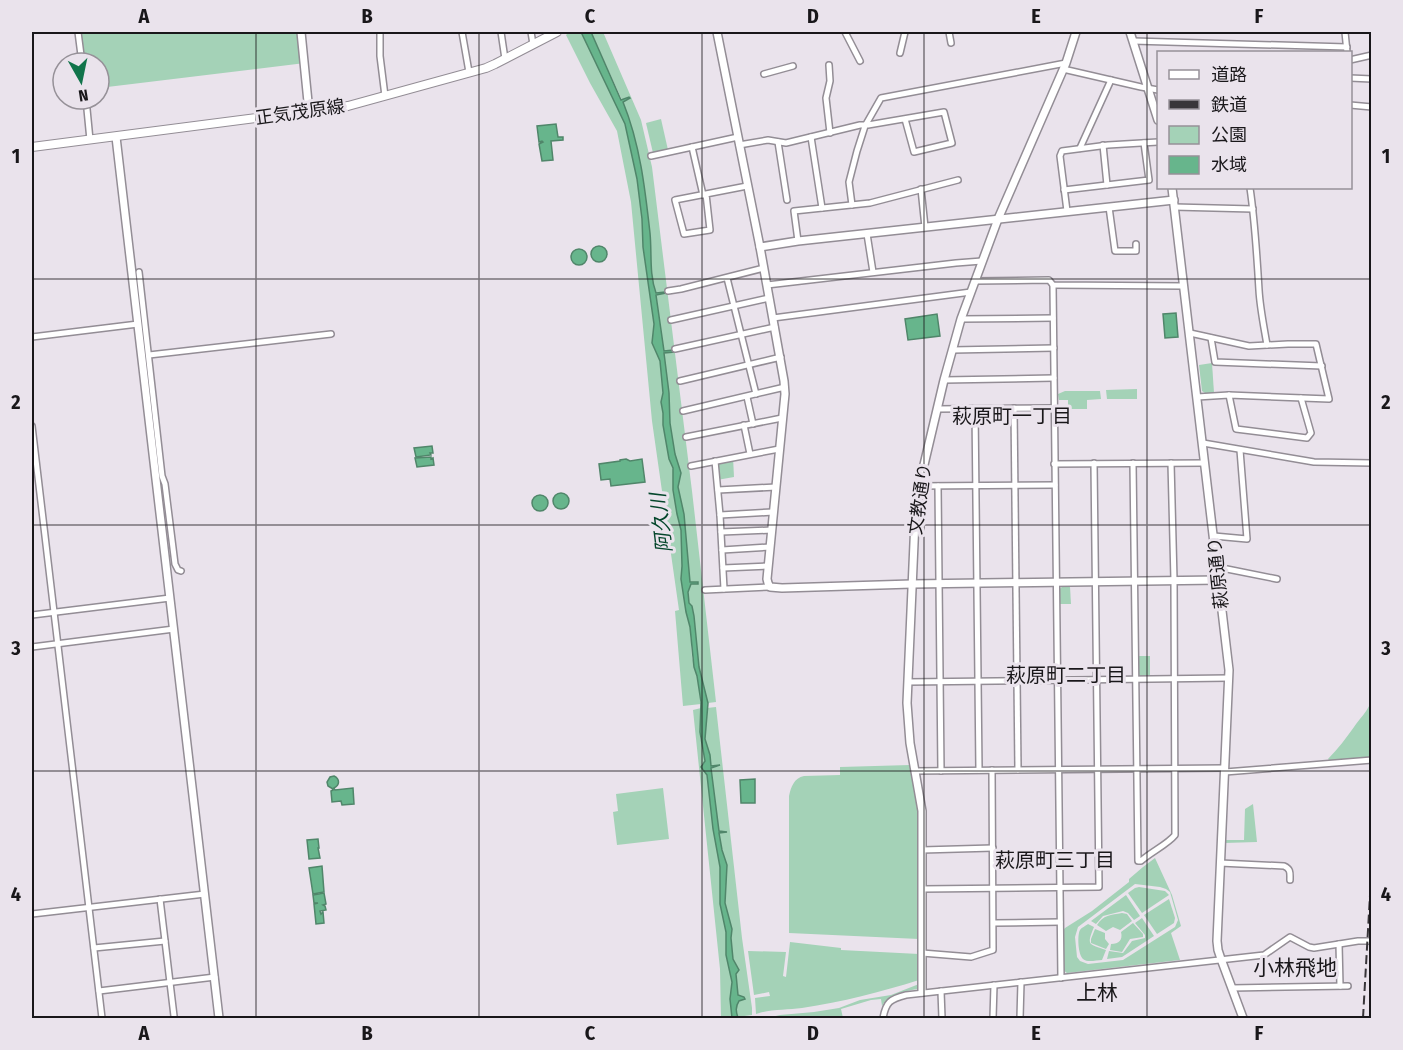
<svg xmlns="http://www.w3.org/2000/svg" width="1403" height="1050" font-family="'Fira Sans Condensed','Noto Sans JP',sans-serif">
  <style>
    .green { fill: #a4d2b7; fill-rule: evenodd }
    .water { fill: #67b58c; stroke: #50866a; stroke-width: 1.5 }
    .lines { fill: none; stroke-linecap: round; stroke-linejoin: round }
    .minor-casing { stroke: #938d95; stroke-width: 8 }
    .tertiary-casing { stroke: #938d95; stroke-width: 10 }
    .secondary-casing { stroke: #938d95; stroke-width: 10 }
    .minor { stroke: #fff; stroke-width: 5 }
    .tertiary { stroke: #fff; stroke-width: 7 }
    .secondary { stroke: #fff; stroke-width: 8 }
    .rail { stroke: #383539; stroke-width: 2; stroke-dasharray: 9 4.5; stroke-linecap: butt }
    .grid { fill: none; stroke: #19171a; stroke-width: 1.5; stroke-opacity: 0.55 }
    .labels { text-anchor: middle; dominant-baseline: central; stroke-width: 6; stroke-linejoin: round; paint-order: stroke }
    .street-label { font-size: 18px; fill: #19171a; stroke: #eae3ec }
    .neighbourhood-label { font-size: 20px; fill: #19171a; stroke: #eae3ec }
    .water-label { font-size: 20px; font-style: italic; fill: #04462b; stroke: #eae3ec }
    .quarter-label { font-size: 21px; fill: #19171a; stroke: #eae3ec }
    .neatline { fill: none; stroke: #19171a; stroke-width: 2 }
    .grid-label { font-size: 20px; text-anchor: middle; font-weight: bold; fill: #19171a }
  </style>
  <rect width="100%" height="100%" fill="#eae3ec"/>
  <g class="green">
    <path d="M79,32H301L305,63L99,88V63H82Z"/>
    <path d="M569,32H581L625,124L637,179L642,219L643,247L654,324L652,343L660,361L663,393L661,402L663,413V425L669,459L674,472L673,490L681,530L682,566L681,579L686,612L690,627L692,657L697,676L701,704L683,706L675,611L679,610L652,421L631,202L617,131L590,83L566,35Z"/>
    <path d="M591,32H603L641,120L652,167L692,491L716,702L708,703L699,667L694,616L692,606L689,604C688,597 687,590 691,584H698V582H690L684,514L678,487L681,473L675,454L670,423L669,393L664,353L673,352V350L664,352L656,294L665,293V292L656,293C649,274 652,253 650,233C645,188 640,144 622,102L629,99V97L622,100Z"/>
    <path d="M661,119L668,150L653,153L646,123Z"/>
    <path d="M1212,363L1214,393H1205L1202,391L1199,365Z"/>
    <path d="M1137,389V399H1107L1106,390Z"/>
    <path d="M1065,391H1100L1101,399L1087,400V409H1068V400H1059L1058,394Z"/>
    <path d="M733,457L734,477L717,480L716,460Z"/>
    <path d="M1062,587H1070L1071,604H1059L1058,590Z"/>
    <path d="M1137,656H1150V677H1139L1137,675Z"/>
    <path d="M1371,702V758L1331,762L1328,759C1338,749 1346,738 1354,727C1360,718 1367,712 1371,702Z"/>
    <path d="M716,707L742,938L752,1008V1015L737,1017C735,1007 735,1003 745,998L744,997L738,996L736,974L739,969L733,959L731,938L732,929L725,903L727,865L722,850L719,833L726,832H719L711,767L720,766V765L711,766L710,755L705,739L707,708Z"/>
    <path d="M701,708L700,736L705,761L701,765L702,769L705,771L707,775L713,829L720,867V904L726,932V955L732,982L730,999L732,1018H721L720,969L693,710Z"/>
    <path d="M910,765L917,808L919,939L789,933V796C791,787 794,778 804,776L840,775V767Z"/>
    <path d="M663,788L669,839L617,845L613,812L618,811L616,794Z"/>
    <path d="M1253,804L1257,842L1224,843L1225,840H1244L1245,809Z"/>
    <path d="M1155,858L1172,895L1181,926L1171,933L1180,960L1067,973L1063,970L1062,932L1065,928L1092,911L1129,882V879L1143,867ZM1135,884L1160,887L1166,889L1170,892L1178,920L1175,927L1123,960L1088,964L1080,961L1077,957L1075,937L1078,927Z"/>
    <path d="M1139,887L1165,891L1169,895L1142,913L1128,893L1135,888Z"/>
    <path d="M1126,895L1140,916L1134,920L1128,913L1123,911L1103,916L1096,924L1091,921Z"/>
    <path d="M1169,899L1175,918L1174,923L1157,934L1144,915Z"/>
    <path d="M1122,913L1127,914L1132,921L1120,930L1113,927L1106,931L1097,925C1103,915 1111,915 1122,913Z"/>
    <path d="M1142,918L1154,936L1122,957L1107,959L1109,951L1123,953L1132,941L1145,938V935L1135,923Z"/>
    <path d="M1133,923L1143,934V937L1130,939L1122,952L1110,950L1111,944C1119,944 1123,940 1121,932Z"/>
    <path d="M1088,924L1094,927C1086,946 1089,944 1106,950L1102,960C1096,960 1088,963 1083,959C1078,955 1077,935 1080,930C1081,928 1087,925 1088,924Z"/>
    <path d="M1095,929L1105,933V939L1109,944L1106,949L1091,943V939Z"/>
    <path d="M790,942L841,948V950L919,954V980C881,992 842,1002 802,1008C787,1010 771,1009 756,1014L755,998L770,996L769,992L754,995L748,951L786,952L783,976L786,977Z"/>
    <path d="M919,984L917,989C904,992 889,993 882,1006L881,999L871,1000L841,1009L843,1018H767L780,1015L814,1012L839,1008L860,1000L891,995Z"/>
  </g>
  <g class="water">
    <path d="M581,32H591L621,100L629,97L630,98L623,102C640,144 645,188 650,233C652,253 649,274 656,293L665,292L666,293L656,295L664,351L673,350L674,352L664,353L669,393L670,423L675,454L681,473L678,487L684,514L690,582H698V584H691L688,592L689,603L692,606L694,616L699,667L708,703L705,739L710,755L711,766L720,765L711,768L719,831L727,832L719,833L722,850L727,865L725,903L732,929L731,938L733,959L739,970L736,974L738,995L744,997L745,999L739,1001C735,1007 736,1012 738,1018H732L730,999L732,982L726,955V932L720,904V867L713,829L707,775L701,767L705,761L700,732L701,702L697,676L694,667L690,627L686,612L681,579L682,566L681,530L677,514L673,490V468L669,459L663,425V413L661,402L663,393L660,361L652,343L654,324L643,247L642,219L637,179L625,124Z"/>
    <path d="M556,124L558,137H563V140L551,141L553,160L542,161L539,144L543,142L542,141L539,142L537,126Z"/>
    <circle cx="599" cy="254" r="8"/>
    <circle cx="579" cy="257" r="8"/>
    <path d="M1176,313L1178,337L1165,338L1163,314Z"/>
    <path d="M937,314L940,336L908,340L905,319Z"/>
    <path d="M432,446L433,453H430L431,455L416,457L414,448Z"/>
    <path d="M431,457V459L433,458L434,465L417,467L415,458Z"/>
    <path d="M626,459L630,461L642,459L645,482L611,486L610,479L601,480L599,464L620,461V460Z"/>
    <circle cx="561" cy="501" r="8"/>
    <circle cx="540" cy="503" r="8"/>
    <path d="M334,776C340,779 340,785 334,788L335,790L353,788L354,804L342,805L341,801L332,802L331,791L333,790V789L328,786L327,782L330,777Z"/>
    <path d="M755,779V803H741L740,780Z"/>
    <path d="M318,839L319,848H318L320,858L309,859L307,840Z"/>
    <path d="M322,866L324,892L313,894L309,868Z"/>
    <path d="M324,893L326,904L323,905L325,906L326,910L320,911L321,914L323,912L324,923L316,924L314,904L318,903H314L313,895Z"/>
  </g>
  <g class="lines">
    <defs>
      <g id="minor">
        <path d="M78,32L82,63"/>
        <path d="M380,32V56L385,96"/>
        <path d="M462,32L469,72"/>
        <path d="M501,32L505,59"/>
        <path d="M531,32L533,44"/>
        <path d="M845,32L860,61"/>
        <path d="M949,32L951,43"/>
        <path d="M1345,32L1347,52"/>
        <path d="M1133,41L1347,47"/>
        <path d="M900,53L905,32"/>
        <path d="M1350,60L1372,55"/>
        <path d="M829,65L830,81L826,98L830,133"/>
        <path d="M1063,69L1141,87L1158,90"/>
        <path d="M764,74L793,66"/>
        <path d="M1350,78L1372,79"/>
        <path d="M86,99L90,140"/>
        <path d="M1350,105L1372,107"/>
        <path d="M811,137L822,208"/>
        <path d="M778,142L787,200"/>
        <path d="M739,145L768,140L786,143L860,125H868L944,112L952,143L914,152L905,119"/>
        <path d="M1103,145L1107,185"/>
        <path d="M692,147L703,195"/>
        <path d="M1080,148L1111,80"/>
        <path d="M651,156L738,137"/>
        <path d="M1250,188C1255,222 1257,256 1259,290C1260,308 1264,327 1267,345"/>
        <path d="M921,189L925,227"/>
        <path d="M1064,190L1149,180L1144,143"/>
        <path d="M706,194L710,230L684,234L675,200L747,186"/>
        <path d="M852,205L849,182L857,151L865,126L881,98L1066,63"/>
        <path d="M1109,207L1115,251H1136V244"/>
        <path d="M1174,207L1253,209"/>
        <path d="M1067,211L1060,156L1062,151L1108,145L1158,142"/>
        <path d="M867,234L873,272"/>
        <path d="M798,241L794,211L870,203L958,180"/>
        <path d="M139,272L162,476L165,484L175,564L178,570L181,571"/>
        <path d="M727,278L756,394"/>
        <path d="M975,281L1049,280L1053,285L1184,286"/>
        <path d="M767,285L956,263L982,261"/>
        <path d="M1053,285L1061,978"/>
        <path d="M668,291L681,289L764,268"/>
        <path d="M773,318L971,292"/>
        <path d="M961,319L1053,318"/>
        <path d="M671,320L769,298"/>
        <path d="M1190,333L1249,346L1288,344H1316L1329,399L1229,395L1197,397"/>
        <path d="M32,337L138,324"/>
        <path d="M1211,338L1215,362L1322,366"/>
        <path d="M675,349L775,327"/>
        <path d="M952,350L1054,348"/>
        <path d="M149,355L331,334"/>
        <path d="M944,380L1054,378"/>
        <path d="M680,381L781,357"/>
        <path d="M1229,395L1236,429L1307,438L1311,433L1301,398"/>
        <path d="M747,397L753,424"/>
        <path d="M1014,408L1018,770"/>
        <path d="M937,409L1054,408"/>
        <path d="M975,409L979,770"/>
        <path d="M683,411L785,387"/>
        <path d="M744,425L750,454"/>
        <path d="M32,426L102,1018"/>
        <path d="M686,437L782,418"/>
        <path d="M1203,443L1314,462L1372,463"/>
        <path d="M715,461L720,515L724,589"/>
        <path d="M1133,463L1138,861H1141C1151,852 1168,844 1175,835L1174,580L1171,463"/>
        <path d="M1054,464L1205,463"/>
        <path d="M691,466L779,449"/>
        <path d="M919,486L1055,485"/>
        <path d="M938,486L941,771"/>
        <path d="M718,490L776,487"/>
        <path d="M720,515L773,512"/>
        <path d="M721,532L772,530"/>
        <path d="M1214,536L1247,539L1240,450"/>
        <path d="M722,550L770,547"/>
        <path d="M1217,567L1277,579"/>
        <path d="M723,568L768,566"/>
        <path d="M705,590L770,587"/>
        <path d="M32,615L170,598"/>
        <path d="M32,647L174,629"/>
        <path d="M908,682L1229,678"/>
        <path d="M915,771L1225,768"/>
        <path d="M1225,772L1372,760"/>
        <path d="M922,850L993,848"/>
        <path d="M1220,863L1284,866C1291,869 1290,873 1290,880"/>
        <path d="M922,889L1099,887L1094,463"/>
        <path d="M160,899L174,1016"/>
        <path d="M32,914L205,894"/>
        <path d="M994,923L1060,922"/>
        <path d="M1339,944L1340,986"/>
        <path d="M94,948L165,941"/>
        <path d="M922,953L971,957L993,950L992,770"/>
        <path d="M1232,988L1348,986"/>
        <path d="M99,991L215,977"/>
        <path d="M941,991L942,1018"/>
        <path d="M883,1018C886,1002 890,999 906,995L1264,955L1290,937L1309,947L1314,948L1358,941H1372"/>
        <path d="M993,1018L994,985"/>
        <path d="M1020,1018L1021,982"/>
      </g>
      <g id="tertiary">
        <path d="M301,32L309,112"/>
        <path d="M717,32L760,247L784,381L785,394L767,579L768,583L770,587L782,588L912,584L1219,580"/>
        <path d="M1130,32L1158,120"/>
        <path d="M116,137L219,1018"/>
        <path d="M1172,188L1229,670L1217,941L1218,950L1221,959L1243,1018"/>
        <path d="M760,247L798,241L1174,200"/>
        <path d="M922,992V811L910,743L907,703L915,520L919,486L944,380L961,319L998,219L1066,63L1076,32"/>
      </g>
      <path id="secondary" d="M32,147L348,106L486,68L495,64L557,32"/>
    </defs>
    <use href="#minor" class="minor-casing"/>
    <use href="#tertiary" class="tertiary-casing"/>
    <use href="#secondary" class="secondary-casing"/>
    <use href="#minor" class="minor"/>
    <use href="#tertiary" class="tertiary"/>
    <use href="#secondary" class="secondary"/>
    <path class="rail" d="M1363,1018L1372,860"/>
  </g>
  <path class="grid" d="M256,32V1018M479,32V1018M702,32V1018M924,32V1018M1147,32V1018M32,279H1372M32,525H1372M32,771H1372"/>
  <g class="labels">
    <g class="street-label">
      <text transform="translate(300 112) rotate(-8)">正気茂原線</text>
      <text transform="translate(920 499) rotate(-82)">文教通り</text>
      <text transform="translate(1218 573) rotate(-96)">萩原通り</text>
    </g>
    <g class="neighbourhood-label">
      <text x="1012" y="416">萩原町一丁目</text>
      <text x="1066" y="675">萩原町二丁目</text>
      <text x="1055" y="860">萩原町三丁目</text>
    </g>
    <g class="water-label">
      <text transform="translate(661 523) rotate(-97)">阿久川</text>
    </g>
    <g class="quarter-label">
      <text x="1295" y="968">小林飛地</text>
      <text x="1097" y="993">上林</text>
    </g>
  </g>
  <rect width="1403" height="1050" fill="none" stroke="#eae3ec" stroke-width="66"/>
  <rect x="1157" y="51" width="195" height="138" fill="#eae3ec" stroke="#969198" stroke-width="1.5"/>
  <rect x="1169" y="70" width="30" height="9" fill="#ffffff" stroke="#969198" stroke-width="1.5"/>
  <text x="1211" y="81" font-size="18" fill="#19171a">道路</text>
  <rect x="1169" y="100" width="30" height="9" fill="#383539" stroke="#969198" stroke-width="1.5"/>
  <text x="1211" y="111" font-size="18" fill="#19171a">鉄道</text>
  <rect x="1169" y="126" width="30" height="18" fill="#a4d2b7" stroke="#969198" stroke-width="1.5"/>
  <text x="1211" y="141" font-size="18" fill="#19171a">公園</text>
  <rect x="1169" y="156" width="30" height="18" fill="#67b58c" stroke="#969198" stroke-width="1.5"/>
  <text x="1211" y="171" font-size="18" fill="#19171a">水域</text>
  <g transform="translate(81 81) rotate(171)"><circle r="28" fill="#eae3ec" stroke="#969198" stroke-width="1.5"/>
  <path d="M0-4.5L10 22L0 15L-10 22Z" fill="#11744b"/>
  <text y="-9" font-size="16" font-weight="bold" text-anchor="middle" fill="#19171a">N</text>
  </g>
  <rect x="33" y="33" width="1337" height="984" class="neatline"/>
  <g class="grid-label">
    <text x="144" y="23">A</text>
    <text x="367" y="23">B</text>
    <text x="590" y="23">C</text>
    <text x="813" y="23">D</text>
    <text x="1036" y="23">E</text>
    <text x="1259" y="23">F</text>
    <text x="16" y="163">1</text>
    <text x="1386" y="163">1</text>
    <text x="16" y="409">2</text>
    <text x="1386" y="409">2</text>
    <text x="16" y="655">3</text>
    <text x="1386" y="655">3</text>
    <text x="16" y="901">4</text>
    <text x="1386" y="901">4</text>
    <text x="144" y="1040">A</text>
    <text x="367" y="1040">B</text>
    <text x="590" y="1040">C</text>
    <text x="813" y="1040">D</text>
    <text x="1036" y="1040">E</text>
    <text x="1259" y="1040">F</text>
  </g>
</svg>
